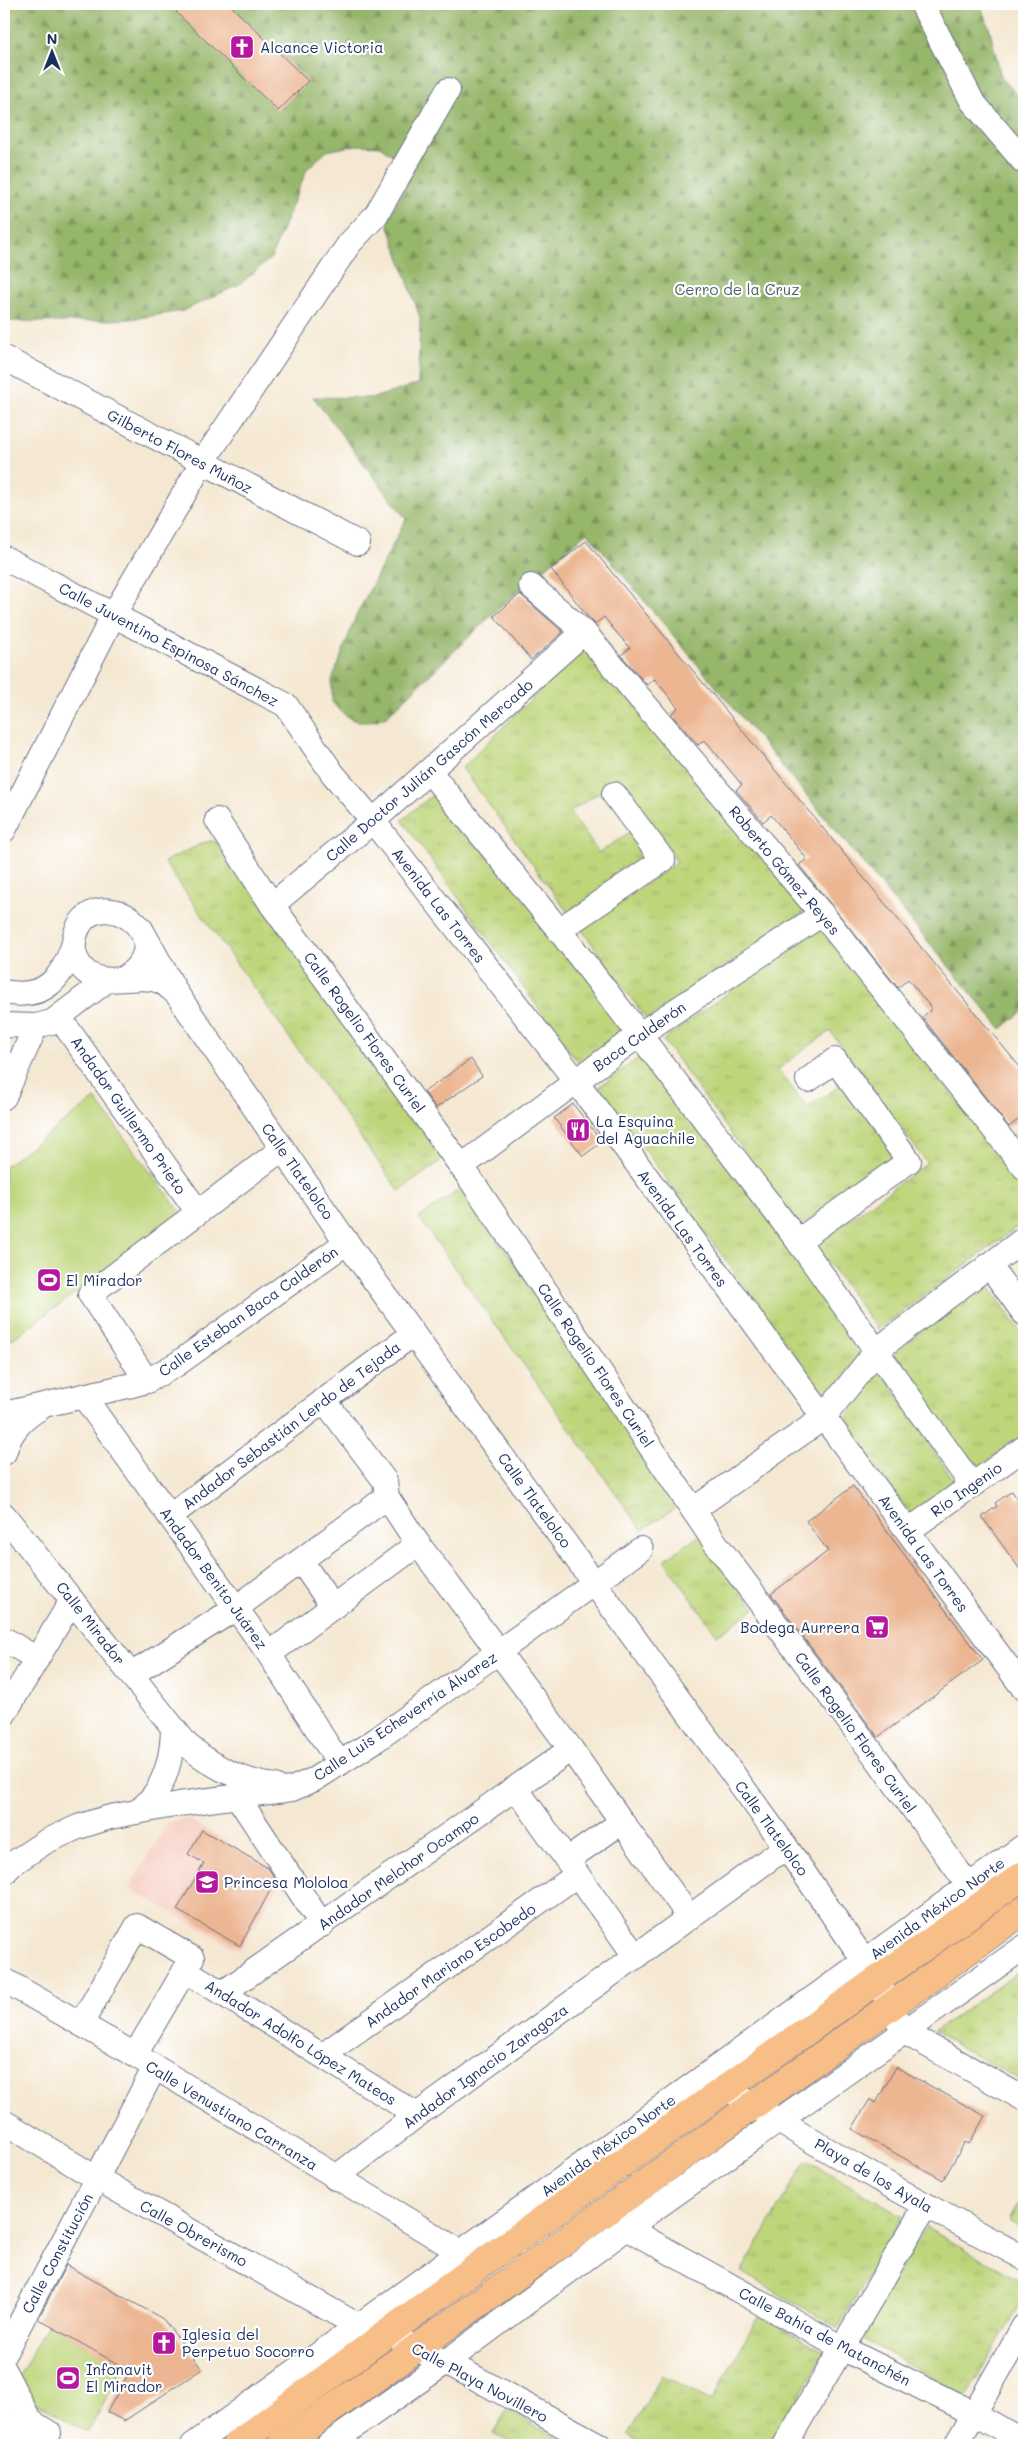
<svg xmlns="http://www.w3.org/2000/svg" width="1028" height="2449" font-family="Mali,sans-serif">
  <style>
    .built { fill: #f6d1c5 }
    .grass { fill: url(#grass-tufts); stroke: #6c826c }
    .forest { fill: url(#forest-firs); stroke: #587264 }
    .pitch { fill: #bed57a; stroke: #6c826c }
    .building { fill: #ecb692 }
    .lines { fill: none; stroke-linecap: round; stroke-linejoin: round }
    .minor-casing { stroke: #677087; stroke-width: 26 }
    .major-casing { stroke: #677087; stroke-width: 29 }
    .minor { stroke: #fff; stroke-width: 24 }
    .major { stroke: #f7be88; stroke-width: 28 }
    .labels { text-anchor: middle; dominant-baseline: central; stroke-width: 4.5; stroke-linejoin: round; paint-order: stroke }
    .poi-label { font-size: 15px; fill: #1b2f5e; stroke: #fff; text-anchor: start }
    .park-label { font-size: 15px; fill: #4c6166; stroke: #fff }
    .street-label { font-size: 15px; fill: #1b2f5e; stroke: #fff }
  </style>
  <defs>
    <pattern id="grass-tufts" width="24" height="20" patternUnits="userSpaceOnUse" patternTransform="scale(1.25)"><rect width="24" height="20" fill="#bed57a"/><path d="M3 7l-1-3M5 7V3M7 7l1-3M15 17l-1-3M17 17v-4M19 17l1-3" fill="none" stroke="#a3b76c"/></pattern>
    <pattern id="forest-firs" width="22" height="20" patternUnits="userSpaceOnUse" patternTransform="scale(1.25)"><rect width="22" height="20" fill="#96b66a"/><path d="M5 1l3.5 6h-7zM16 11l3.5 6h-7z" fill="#7a945a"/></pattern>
  </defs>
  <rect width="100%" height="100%" fill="#fff"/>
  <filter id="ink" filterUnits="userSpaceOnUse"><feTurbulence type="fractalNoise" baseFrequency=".02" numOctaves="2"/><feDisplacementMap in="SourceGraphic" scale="10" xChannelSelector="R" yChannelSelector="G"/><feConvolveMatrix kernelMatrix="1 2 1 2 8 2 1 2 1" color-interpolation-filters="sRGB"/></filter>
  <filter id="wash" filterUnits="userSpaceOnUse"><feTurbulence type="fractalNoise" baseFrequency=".0096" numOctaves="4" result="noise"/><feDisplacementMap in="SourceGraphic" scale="20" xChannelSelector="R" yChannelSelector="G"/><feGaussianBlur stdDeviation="1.12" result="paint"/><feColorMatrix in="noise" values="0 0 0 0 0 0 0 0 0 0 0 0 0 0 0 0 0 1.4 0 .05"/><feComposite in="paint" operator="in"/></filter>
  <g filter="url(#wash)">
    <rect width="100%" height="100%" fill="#f5e8d2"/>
    <path class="built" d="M188,1819L285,1875L240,1951L129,1888L168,1822Z"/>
    <g class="grass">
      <path d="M586,645L807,910L647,1020L582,930L677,862L618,780L570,812L599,853L631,831L650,857L569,914L462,768Z"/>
      <path d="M447,783L630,1032L580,1065L402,820Z"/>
      <path d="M211,841L217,842L445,1158L399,1191L164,862L203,843Z"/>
      <path d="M821,926L1024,1186V1222L878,1330L815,1245L927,1163L830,1031L778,1069L807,1108L844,1083L897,1158L799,1227L663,1040Z"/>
      <path d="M645,1053L863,1349L828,1400L599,1087Z"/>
      <path d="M462,1188L682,1504L642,1530L419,1218Z"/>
      <path d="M984,1280L1024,1335V1434L974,1471L894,1353Z"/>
      <path d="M879,1367L956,1484L911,1515L844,1422Z"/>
      <path d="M702,1534L755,1609L717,1635L664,1560Z"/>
      <path d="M1024,1968V2082L933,2032Z"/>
      <path d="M806,2160L903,2216L838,2328L741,2272Z"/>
      <path d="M925,2227L1024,2283V2297L966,2397L861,2337Z"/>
      <path d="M759,2315L825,2352L773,2445H646L628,2435L662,2375L711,2401Z"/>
      <path d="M507,2410L568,2445H514L493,2433Z"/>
    </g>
    <path class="forest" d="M4,4H980L990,30L1001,77L1024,102V1010L1001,1029L587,532L497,610L387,716C361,727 350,723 332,702V680L356,616L406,519L313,397L373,398L418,384L420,318L387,221L413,171L380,146L357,145L327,151L307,169L271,258L240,284L183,311L131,319L63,322L4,321Z"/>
    <g class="pitch">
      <path d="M95,1099L183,1215L4,1345V1167Z"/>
      <path d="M1024,2193V2229L1009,2221Z"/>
      <path d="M48,2324L124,2367L88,2432L12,2389Z"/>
    </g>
    <g id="blocks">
      <g class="building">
        <path d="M184,4H229L308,81L278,111L176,12Z"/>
        <path d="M586,541L1024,1072V1115L1009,1127L922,1017L932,1009L908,979L898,988L799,865L807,859L771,815L763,822L736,790L742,785L705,740L698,745L671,714L678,708L655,679L647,685L621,655L630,648L616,632L604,617L595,624L588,617L551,569Z"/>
        <path d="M520,594L563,632L531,660L494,616Z"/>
        <path d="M471,1059L482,1076L436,1108L424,1092Z"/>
        <path d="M573,1104L602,1142L583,1156L554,1118Z"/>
        <path d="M853,1486L983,1660L878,1737L771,1594L828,1551L806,1521Z"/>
        <path d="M1012,1491L1018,1500L1024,1496V1575L982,1517L997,1506L995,1503Z"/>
        <path d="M202,1830L268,1868L276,1880L240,1946L177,1910L204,1863L188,1854Z"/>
        <path d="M896,2067L985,2116L969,2144L965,2142L943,2180L852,2129L870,2099L876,2103Z"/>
        <path d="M66,2265L163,2319L202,2369L124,2421L107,2412L130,2371L38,2319Z"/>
      </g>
    </g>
  </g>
  <g filter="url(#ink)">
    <use href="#blocks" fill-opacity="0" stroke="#677087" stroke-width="1"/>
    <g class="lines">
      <defs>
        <g id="minor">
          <path d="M922,4L972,101L1024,162"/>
          <path d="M4,358L358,543"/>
          <path d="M4,558L286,705L333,774L373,821L576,1081L1024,1689"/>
          <path d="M531,586L584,632L822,914L1024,1167"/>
          <path d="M429,771L559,930L798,1241L972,1485"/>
          <path d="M217,820L272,905L469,1177L714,1541L875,1756L982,1904"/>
          <path d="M4,830L114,614L202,463L349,244L376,215L448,90"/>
          <path d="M272,905L373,821L584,632"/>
          <path d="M141,929L177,994L340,1233L786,1847L877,1979L904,2032L1024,2099"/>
          <path d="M559,930L663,860L614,794"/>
          <path d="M124,978C188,936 91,875 75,936C72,947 74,959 82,968C102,992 136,970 162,982C167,985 172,990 177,994"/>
          <path d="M4,992C45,1000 62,979 74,943"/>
          <path d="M59,1017L198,1212"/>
          <path d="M4,1025L36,1026L52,1022L106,981"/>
          <path d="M4,1097L36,1026"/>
          <path d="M462,1166L640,1034L822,914"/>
          <path d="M798,1241L909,1161L835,1060L808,1080"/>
          <path d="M989,1265L1024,1313"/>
          <path d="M147,1381L90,1294L282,1149"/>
          <path d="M84,1397L269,1654L339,1763"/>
          <path d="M324,1400L385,1481L387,1497L418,1544L571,1749L622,1822"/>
          <path d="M4,1414L132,1385L147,1381L177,1364L347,1242"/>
          <path d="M4,1453C10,1432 21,1419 40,1408"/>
          <path d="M693,1510L823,1418L877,1350L1024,1239"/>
          <path d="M4,1515L187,1745C213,1767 241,1782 275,1786"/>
          <path d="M170,1516L413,1334"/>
          <path d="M908,1531L1024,1448"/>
          <path d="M301,1561L333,1607"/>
          <path d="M4,1639L37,1659"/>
          <path d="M269,1654L418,1544"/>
          <path d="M131,1675L236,1608L387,1497"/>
          <path d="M4,1714L72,1600"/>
          <path d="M516,1788L567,1860"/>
          <path d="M237,1796L322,1925"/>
          <path d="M138,1811C164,1792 172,1760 173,1730"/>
          <path d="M4,1873L12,1864L45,1842L78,1827L110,1817L179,1804L292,1789L315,1779L376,1740L641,1549"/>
          <path d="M636,1957L567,1860L622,1822L690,1918"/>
          <path d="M185,1970L417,2115"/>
          <path d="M4,1980L135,2055L459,2251"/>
          <path d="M224,1992L571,1749"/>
          <path d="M81,2024L137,1926L192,1958L135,2055"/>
          <path d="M323,2055L577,1875"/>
          <path d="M726,2088C822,2150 923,2204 1024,2258"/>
          <path d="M4,2122L96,2178L357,2325L389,2331L415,2349L446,2362L599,2445"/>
          <path d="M335,2178L417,2115L786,1847"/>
          <path d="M614,2221L842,2348L975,2414L1024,2442"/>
          <path d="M4,2354L155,2067"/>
          <path d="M4,2371L30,2421L9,2445"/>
          <path d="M4,2419L22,2431L30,2444"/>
          <path d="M30,2421L49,2433L41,2445"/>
          <path d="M193,2445L1024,1846"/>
          <path d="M328,2445L446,2362L627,2228L1024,1947"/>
          <path d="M785,2445L926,2205"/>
          <path d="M956,2445L1024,2326"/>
        </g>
        <g id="major">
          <path d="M236,2445L481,2264L1024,1875"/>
          <path d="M282,2445L1024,1910"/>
        </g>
      </defs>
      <use href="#minor" class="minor-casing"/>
      <use href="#major" class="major-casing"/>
      <use href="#minor" class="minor"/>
      <use href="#major" class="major"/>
    </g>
  </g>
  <defs>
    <symbol id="church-square" viewBox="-11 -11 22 22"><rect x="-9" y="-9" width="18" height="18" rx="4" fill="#b5179e" stroke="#fff"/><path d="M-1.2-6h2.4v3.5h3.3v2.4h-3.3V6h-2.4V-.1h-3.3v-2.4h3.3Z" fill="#fff"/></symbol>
    <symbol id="restaurant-square" viewBox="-11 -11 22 22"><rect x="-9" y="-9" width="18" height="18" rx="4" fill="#b5179e" stroke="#fff"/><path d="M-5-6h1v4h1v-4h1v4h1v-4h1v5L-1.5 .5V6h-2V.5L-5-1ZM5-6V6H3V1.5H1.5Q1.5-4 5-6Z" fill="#fff"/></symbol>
    <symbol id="stadium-square" viewBox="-11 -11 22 22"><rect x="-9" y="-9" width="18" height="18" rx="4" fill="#b5179e" stroke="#fff"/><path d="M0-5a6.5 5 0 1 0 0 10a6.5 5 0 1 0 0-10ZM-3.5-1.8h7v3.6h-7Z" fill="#fff"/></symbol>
    <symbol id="supermarket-square" viewBox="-11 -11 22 22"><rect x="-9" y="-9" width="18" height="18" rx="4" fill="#b5179e" stroke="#fff"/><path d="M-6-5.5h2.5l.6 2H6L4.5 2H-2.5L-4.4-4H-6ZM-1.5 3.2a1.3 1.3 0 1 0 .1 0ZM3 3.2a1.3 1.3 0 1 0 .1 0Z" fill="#fff"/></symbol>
    <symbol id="school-square" viewBox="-11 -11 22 22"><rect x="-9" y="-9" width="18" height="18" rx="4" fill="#b5179e" stroke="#fff"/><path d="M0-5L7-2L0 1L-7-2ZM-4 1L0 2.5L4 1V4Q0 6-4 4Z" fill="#fff"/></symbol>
  </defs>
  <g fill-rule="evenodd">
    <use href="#church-square" x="228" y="33" width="28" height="28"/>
    <use href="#restaurant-square" x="564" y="1116" width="28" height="28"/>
    <use href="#stadium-square" x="35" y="1266" width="28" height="28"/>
    <use href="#supermarket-square" x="863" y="1613" width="28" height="28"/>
    <use href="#school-square" x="193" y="1868" width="28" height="28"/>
    <use href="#church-square" x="150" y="2329" width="28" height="28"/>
    <use href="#stadium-square" x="54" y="2364" width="28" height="28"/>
  </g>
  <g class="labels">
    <g class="poi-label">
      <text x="260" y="47">Alcance Victoria</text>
      <text x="596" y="1121">La Esquina<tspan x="596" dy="17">del Aguachile</tspan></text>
      <text x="66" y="1280">El Mirador</text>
      <text x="860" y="1627" text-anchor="end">Bodega Aurrera</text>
      <text x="224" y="1882">Princesa Mololoa</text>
      <text x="182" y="2334">Iglesia del<tspan x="182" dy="17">Perpetuo Socorro</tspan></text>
      <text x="86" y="2369">Infonavit<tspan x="86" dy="17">El Mirador</tspan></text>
    </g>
    <g class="park-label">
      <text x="737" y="289">Cerro de la Cruz</text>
    </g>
    <g class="street-label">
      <text transform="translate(180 451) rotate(28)">Gilberto Flores Muñoz</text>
      <text transform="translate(169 644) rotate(28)">Calle Juventino Espinosa Sánchez</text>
      <text transform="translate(429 770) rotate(-41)">Calle Doctor Julián Gascón Mercado</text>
      <text transform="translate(785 870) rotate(50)">Roberto Gómez Reyes</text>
      <text transform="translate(439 905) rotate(52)">Avenida Las Torres</text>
      <text transform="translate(365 1032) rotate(54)">Calle Rogelio Flores Curiel</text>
      <text transform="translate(639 1036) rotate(-35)">Baca Calderón</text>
      <text transform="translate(129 1115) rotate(55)">Andador Guillermo Prieto</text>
      <text transform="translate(298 1171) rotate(55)">Calle Tlatelolco</text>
      <text transform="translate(683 1228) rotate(54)">Avenida Las Torres</text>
      <text transform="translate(248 1311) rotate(-35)">Calle Esteban Baca Calderón</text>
      <text transform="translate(596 1365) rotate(56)">Calle Rogelio Flores Curiel</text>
      <text transform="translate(291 1425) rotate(-37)">Andador Sebastián Lerdo de Tejada</text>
      <text transform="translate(966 1489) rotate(-35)">Río Ingenio</text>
      <text transform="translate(535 1500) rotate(54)">Calle Tlatelolco</text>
      <text transform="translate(924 1553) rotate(54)">Avenida Las Torres</text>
      <text transform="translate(214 1578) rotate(54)">Andador Benito Juárez</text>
      <text transform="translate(91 1623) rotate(52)">Calle Mirador</text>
      <text transform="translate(405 1716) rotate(-34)">Calle Luis Echeverría Álvarez</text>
      <text transform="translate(856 1732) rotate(54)">Calle Rogelio Flores Curiel</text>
      <text transform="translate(772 1828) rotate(54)">Calle Tlatelolco</text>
      <text transform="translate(398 1871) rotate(-35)">Andador Melchor Ocampo</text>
      <text transform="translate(937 1908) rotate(-36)">Avenida México Norte</text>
      <text transform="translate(450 1965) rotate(-35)">Andador Mariano Escobedo</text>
      <text transform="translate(301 2042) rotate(32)">Andador Adolfo López Mateos</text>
      <text transform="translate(485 2066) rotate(-36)">Andador Ignacio Zaragoza</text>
      <text transform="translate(232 2115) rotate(31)">Calle Venustiano Carranza</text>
      <text transform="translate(608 2145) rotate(-36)">Avenida México Norte</text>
      <text transform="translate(874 2175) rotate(30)">Playa de los Ayala</text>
      <text transform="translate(194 2233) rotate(29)">Calle Obrerismo</text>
      <text transform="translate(57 2253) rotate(-62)">Calle Constitución</text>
      <text transform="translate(825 2336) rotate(28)">Calle Bahía de Matanchén</text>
      <text transform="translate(480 2382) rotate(28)">Calle Playa Novillero</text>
    </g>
  </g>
  <rect width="1028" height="2449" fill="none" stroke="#fff" stroke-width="20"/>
  <g transform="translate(52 52)" stroke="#ffffff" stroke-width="4" paint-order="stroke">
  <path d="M0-4L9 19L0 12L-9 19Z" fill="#1b2f5e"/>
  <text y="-8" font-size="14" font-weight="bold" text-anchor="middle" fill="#1b2f5e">N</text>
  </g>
</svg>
